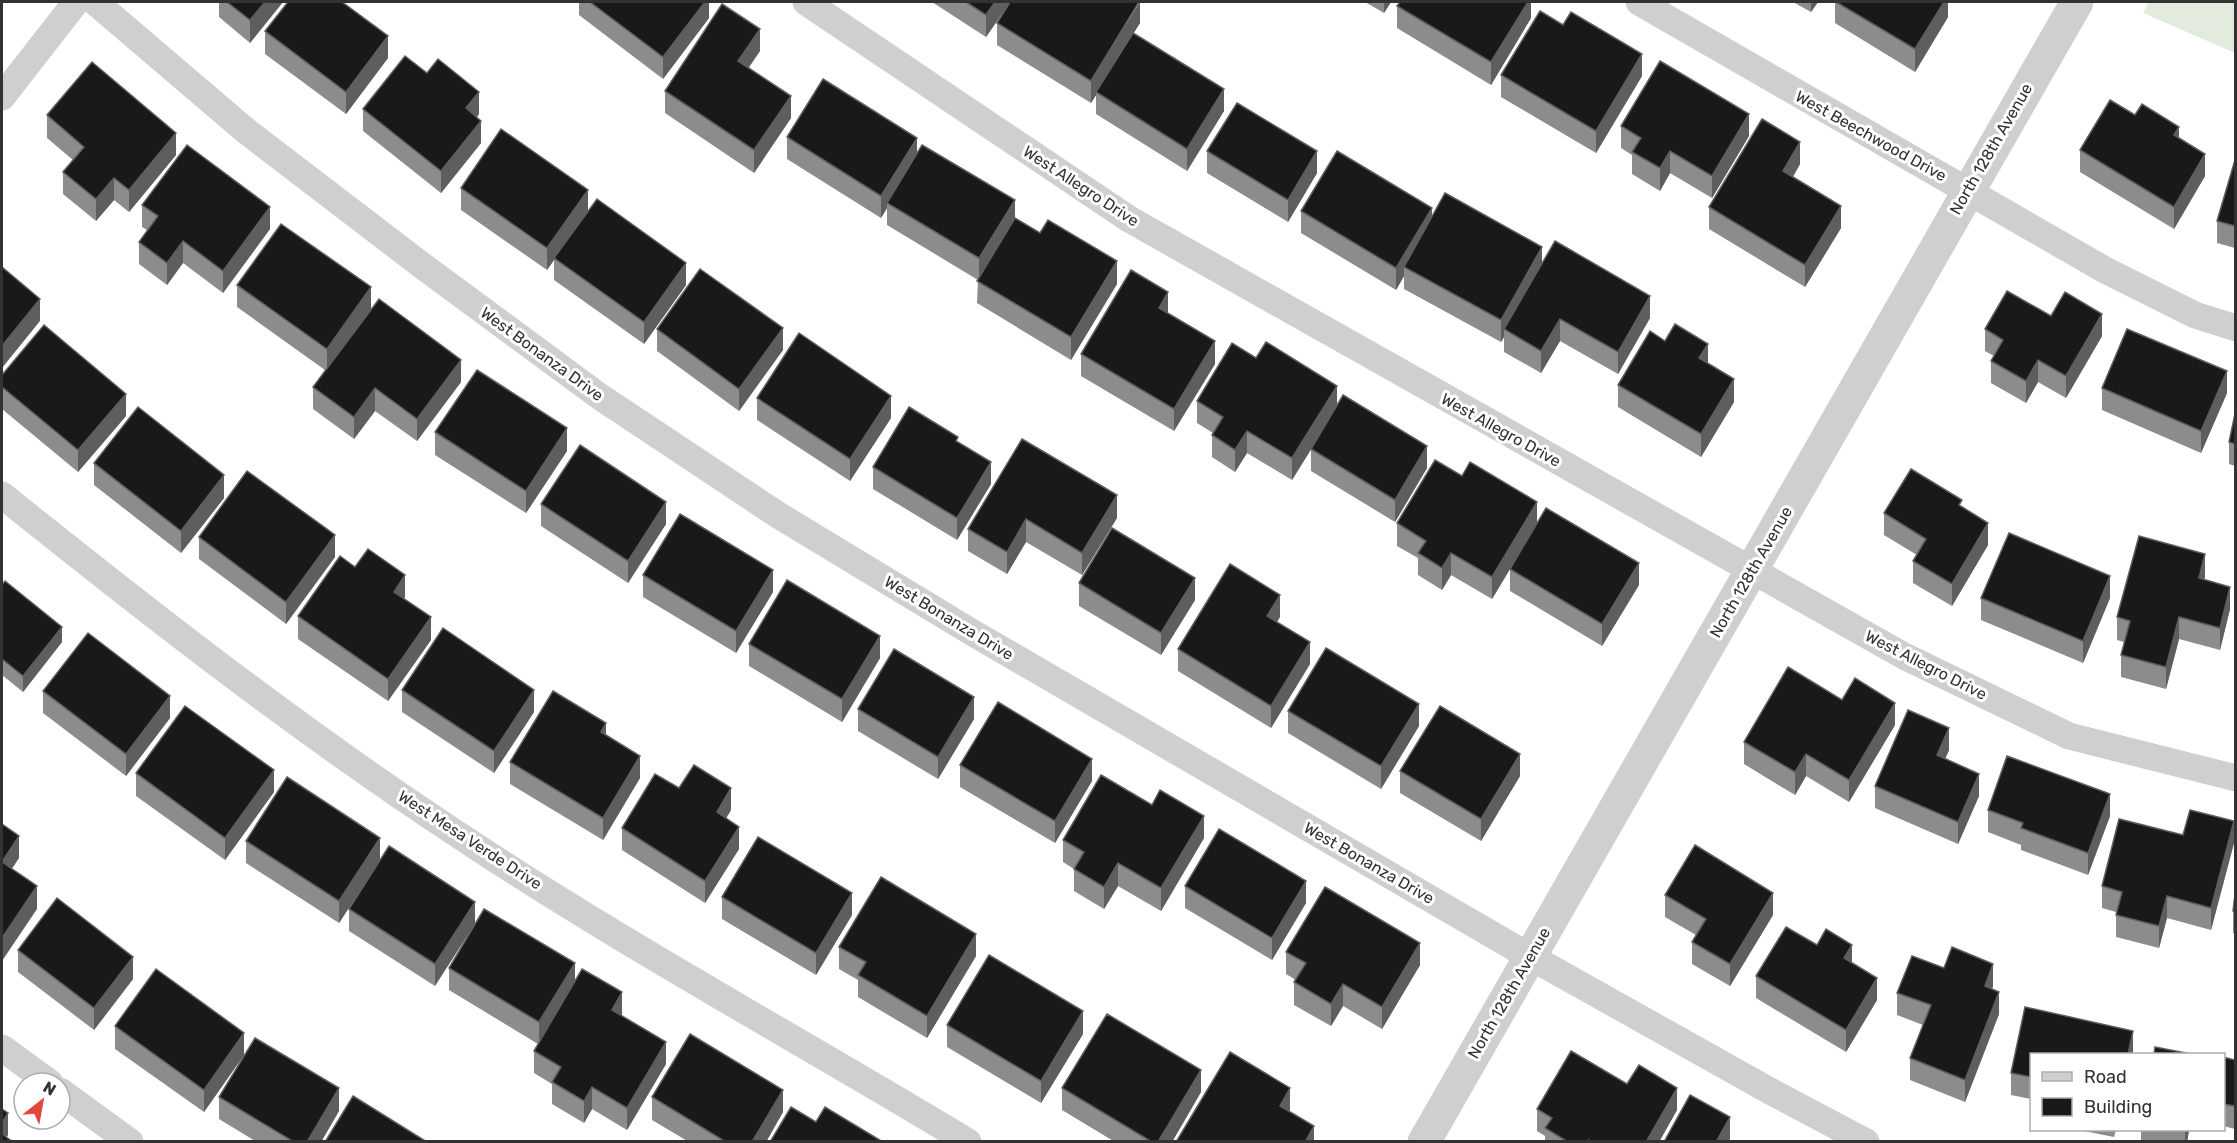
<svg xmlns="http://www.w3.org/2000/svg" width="2237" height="1143" font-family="Rubik,sans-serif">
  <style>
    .green { fill: #e3ebde }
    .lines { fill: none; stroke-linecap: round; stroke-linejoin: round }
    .minor { stroke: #cfcfcf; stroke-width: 27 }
    .tertiary { stroke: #cfcfcf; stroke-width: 33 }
    .wall { fill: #8c8c8c }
    .shaded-wall { fill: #5e5e5e }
    .building { fill: #191919; stroke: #5e5e5e; stroke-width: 1.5 }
    .labels { text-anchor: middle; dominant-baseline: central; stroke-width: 6; stroke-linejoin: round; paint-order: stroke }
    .street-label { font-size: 16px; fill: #323232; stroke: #fff }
  </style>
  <rect width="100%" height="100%" fill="#fff"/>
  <path class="green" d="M2149,2H2235V53L2143,13Z"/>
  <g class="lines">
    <g class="minor">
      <path d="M95,2L245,130L420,264L599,396L778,515L973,633L1529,956L1770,1091L1866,1142"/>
      <path d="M806,2L1129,219L1904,656L2069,736L2236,778"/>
      <path d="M1639,2L2105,270L2195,315L2236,328"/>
      <path d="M2,97L76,2"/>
      <path d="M2,495C149,613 299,730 457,834C622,944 798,1039 968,1142"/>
      <path d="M2,1048L50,1083"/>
      <path d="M60,1091L130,1142"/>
    </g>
    <path class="tertiary" d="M1424,1142L2077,2"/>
  </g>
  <g class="wall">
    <path d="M219,2H283L250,43L219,17Z"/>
    <path d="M579,2H709V18L663,79L579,15Z"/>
    <path d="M932,2H1010L986,37Z"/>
    <path d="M1365,2H1391L1384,13Z"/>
    <path d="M1531,2V18L1491,85L1397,28V6Z"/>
    <path d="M1793,2H1818L1811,12Z"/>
    <path d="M1835,2H1948V17L1915,72L1835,23Z"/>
    <path d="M997,23H1140L1133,33L1224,111L1187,171L1096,114V95L1091,103L997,45Z"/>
    <path d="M265,31L388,58L346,114L265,54Z"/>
    <path d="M760,51L749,67L791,118L754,173L665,113V91Z"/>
    <path d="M1501,75L1642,76L1596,153L1501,97Z"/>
    <path d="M363,109L479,114L477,117L481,143L441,193L363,131Z"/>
    <path d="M47,115L176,155L129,212L114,200L96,221L63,194V172L73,160L47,138Z"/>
    <path d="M2135,115L2205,176L2174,229L2080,172V150Z"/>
    <path d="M1621,126L1749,136L1712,198L1670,173L1660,191L1632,174V155L1621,148Z"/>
    <path d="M787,137L917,153L1015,219L1117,284L1071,360L977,303L978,280L887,225V208L881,218L787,159Z"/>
    <path d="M1207,151L1317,173L1288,222L1207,173Z"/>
    <path d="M2235,160V248L2217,243V221Z"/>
    <path d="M1800,164L1793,177L1841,228L1805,287L1709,229V207Z"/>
    <path d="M461,188L588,211L686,285L644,344L554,280V260L547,270L461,210Z"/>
    <path d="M142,205L270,229L223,293L183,263L167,285L139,264V242L147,230L142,227Z"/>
    <path d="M1301,211L1432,216L1542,264L1650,318L1618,374L1560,341L1541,373L1504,352V337L1501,342L1404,289V276L1396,290L1301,233Z"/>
    <path d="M237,285L371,310L461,382L417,441L375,411L354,439L313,409V387L325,370L237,307Z"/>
    <path d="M1168,314L1215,364L1174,431L1081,376V354Z"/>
    <path d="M2051,316L2102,336L2066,398L2038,382L2026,403L1991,383V361L1994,356L1985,351V329Z"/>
    <path d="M657,329L783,350L739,411L657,351Z"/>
    <path d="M1665,341L1708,364L1734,402L1701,457L1618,407V385Z"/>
    <path d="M1256,358L1337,406L1427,468L1395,522L1311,471V449L1292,480L1247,453L1235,472L1212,457V435L1213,433L1197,423V401Z"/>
    <path d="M2,375L126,416L78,472L2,409Z"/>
    <path d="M2102,388L2227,393L2201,453L2102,410Z"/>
    <path d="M757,398L891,418L850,481L757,420Z"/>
    <path d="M2235,414V466L2229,464V442Z"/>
    <path d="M435,432L567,451L526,513L435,455Z"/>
    <path d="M1022,439L1117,518L1082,575L1026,542L1007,574L968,551V529Z"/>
    <path d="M94,463L224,498L181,553L94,485Z"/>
    <path d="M873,467L991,484L957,540L873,489Z"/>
    <path d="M541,504L666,524L628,583L541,526Z"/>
    <path d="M1962,507L1988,545L1952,606L1913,583V561L1917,555L1884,535V513Z"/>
    <path d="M1397,523L1537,524L1639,585L1602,646L1510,591V569L1492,599L1451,575L1442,590L1418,575V558L1397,546Z"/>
    <path d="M199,537L335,557L286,624L199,559Z"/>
    <path d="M355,567L405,597L404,599L431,640L388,701L298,639V616Z"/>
    <path d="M643,575L773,592L736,653L643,597Z"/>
    <path d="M2205,577L2204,579L2230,609L2220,650L2179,639L2166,689L2121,677V655L2124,642L2117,640V617Z"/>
    <path d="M1079,583L1195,600L1161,655L1079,606Z"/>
    <path d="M2,585L62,642L23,692L2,675Z"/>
    <path d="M1981,598H2110L2083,663L1981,620Z"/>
    <path d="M1280,617L1277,622L1310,664L1271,728L1178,671V649Z"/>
    <path d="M749,644L880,658L842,722L749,666Z"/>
    <path d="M402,690L534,712L494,773L402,712Z"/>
    <path d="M43,691L170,718L126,776L43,713Z"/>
    <path d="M858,709L974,719L938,779L858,731Z"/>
    <path d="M1288,711L1419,726L1381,789L1288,733Z"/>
    <path d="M1895,725L1849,802L1806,776L1795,795L1744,764V742Z"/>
    <path d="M1949,750L1945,759L1979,796L1958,844L1875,808V786Z"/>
    <path d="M510,762L640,778L603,840L510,784Z"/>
    <path d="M960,765L1092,781L1055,843L960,787Z"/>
    <path d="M1400,771L1520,776L1481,841L1400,793Z"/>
    <path d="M136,773L274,792L225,860L136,796Z"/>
    <path d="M679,788L731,810L726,818L739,849L705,903L622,850V828Z"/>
    <path d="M1988,810L2110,816L2088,875L2021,850V845L1988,832Z"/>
    <path d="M2183,835L2234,843L2211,930L2167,918L2159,948L2116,937V912L2102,908V886Z"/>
    <path d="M1204,838L1161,911L1118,886L1104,909L1074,891V869L1063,862V840Z"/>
    <path d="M246,841L380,860L475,902L435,986L349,931V909L378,864L339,923L246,863Z"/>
    <path d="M1185,886L1306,903L1272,960L1185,908Z"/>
    <path d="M1665,895L1773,915L1730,986L1692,964V942L1696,935L1665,917Z"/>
    <path d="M2235,895V934L2233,933V911Z"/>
    <path d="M722,897L852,915L816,975L722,919Z"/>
    <path d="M1817,945L1852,963L1877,1000L1846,1052L1756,998V976Z"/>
    <path d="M839,947L976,956L927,1038L858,997V980L839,969Z"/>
    <path d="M18,950L133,979L94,1030L18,972Z"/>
    <path d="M1286,952L1420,965L1382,1029L1343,1006L1331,1026L1294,1005V982L1296,980L1286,974Z"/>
    <path d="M449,968L575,981L622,1015L621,1016L666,1064L627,1130L592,1109L584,1123L552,1104V1084L534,1073V1051L538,1044L449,990Z"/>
    <path d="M1944,968L1993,986L1992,989L1999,1014L1965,1102L1910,1080V1058L1923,1025L1897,1015V993Z"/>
    <path d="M2025,1007L2133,1031V1054H2031V1099L2011,1095V1073Z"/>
    <path d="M947,1025L1083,1034L1041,1103L947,1047Z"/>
    <path d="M115,1026L244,1055L339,1111L321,1142H257L219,1119V1097L244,1055L204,1112L115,1049Z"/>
    <path d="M2223,1057L2235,1060V1129L2223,1126Z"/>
    <path d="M1627,1084L1677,1110L1659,1142H1545V1136L1537,1131V1109Z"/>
    <path d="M1062,1088L1201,1092L1172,1142H1115L1062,1110Z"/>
    <path d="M652,1097L783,1112L766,1142H689L652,1120Z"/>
    <path d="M2079,1130H2116L2114,1137Z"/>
    <path d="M2141,1130H2189L2187,1142H2141Z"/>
  </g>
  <g class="shaded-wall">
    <path d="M265,2H283L250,43V20Z"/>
    <path d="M705,2H709V18L663,79V57Z"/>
    <path d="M995,2H1010L986,37V15Z"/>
    <path d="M1140,2V23L1097,93L1096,92V95L1091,103V81Z"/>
    <path d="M1384,2H1391L1384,13Z"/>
    <path d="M1528,2H1531V18L1491,85V62Z"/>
    <path d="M1811,2H1818L1811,12Z"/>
    <path d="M1944,2H1948V17L1915,72V49Z"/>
    <path d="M760,29V51L738,83V61Z"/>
    <path d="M388,36V58L346,114V92Z"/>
    <path d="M1642,54V76L1596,153V131Z"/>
    <path d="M1224,89V111L1187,171V149Z"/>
    <path d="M479,92V114L466,131V108Z"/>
    <path d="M791,96V118L754,173V150Z"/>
    <path d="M1749,114V136L1712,198V176Z"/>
    <path d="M481,121V143L441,193V171Z"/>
    <path d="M2179,127V149L2174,135Z"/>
    <path d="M176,133V155L129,212V190Z"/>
    <path d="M917,138V160L887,203V208L881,218V196Z"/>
    <path d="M1800,142V164L1783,194V171Z"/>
    <path d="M1317,151V173L1288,222V200Z"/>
    <path d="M1670,151V173L1660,191V168Z"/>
    <path d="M2205,154V176L2174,229V207Z"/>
    <path d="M114,178V200L96,221V199Z"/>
    <path d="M588,190V212L554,258V260L547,270V248Z"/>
    <path d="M1015,200V222L979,281V258Z"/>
    <path d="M1841,206V228L1805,287V265Z"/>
    <path d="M270,207V229L223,293V271Z"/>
    <path d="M1432,208V230L1404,267V276L1396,290V268Z"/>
    <path d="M183,241V263L167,285V263Z"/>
    <path d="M1542,247V269L1504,329V337L1501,342V320Z"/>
    <path d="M1117,261V284L1071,360V337Z"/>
    <path d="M686,263V285L644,344V322Z"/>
    <path d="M371,287V310L327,371V349Z"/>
    <path d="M1168,292V314L1159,308Z"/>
    <path d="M1650,296V318L1618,374V352Z"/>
    <path d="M40,299V321L2,368V346Z"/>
    <path d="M2102,314V336L2066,398V376Z"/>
    <path d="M1560,319V341L1541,373V351Z"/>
    <path d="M783,328V350L739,411V389Z"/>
    <path d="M1215,341V364L1174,431V409Z"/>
    <path d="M1708,344V366L1699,358Z"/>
    <path d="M461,360V382L417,441V419Z"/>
    <path d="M2038,360V382L2026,403V381Z"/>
    <path d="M2227,371V393L2201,453V431Z"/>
    <path d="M1734,379V402L1701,457V434Z"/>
    <path d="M1337,386V408L1292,480V458Z"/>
    <path d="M375,388V411L354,439V417Z"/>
    <path d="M126,394V416L78,472V450Z"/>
    <path d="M891,396V418L850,481V459Z"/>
    <path d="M567,428V451L526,513V491Z"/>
    <path d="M1247,431V453L1235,472V450Z"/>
    <path d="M1427,446V468L1395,522V500Z"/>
    <path d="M991,462V484L957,540V518Z"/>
    <path d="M224,475V498L181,553V531Z"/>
    <path d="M1117,495V518L1082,575V553Z"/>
    <path d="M666,502V524L628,583V561Z"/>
    <path d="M1537,502V524L1492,599V577Z"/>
    <path d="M1026,519V542L1007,574V552Z"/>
    <path d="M1988,523V545L1952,606V584Z"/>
    <path d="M335,535V557L286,624V602Z"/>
    <path d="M1451,553V575L1442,590V568Z"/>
    <path d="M2205,554V577L2199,600V578Z"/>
    <path d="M1639,563V585L1602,646V624Z"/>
    <path d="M773,570V592L736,653V631Z"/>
    <path d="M405,575V597L394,614V592Z"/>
    <path d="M2110,576V598L2083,663V641Z"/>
    <path d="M1195,578V600L1161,655V633Z"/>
    <path d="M2230,587V609L2220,650V628Z"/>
    <path d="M1280,595V617L1267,638V616Z"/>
    <path d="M431,617V640L388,701V679Z"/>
    <path d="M2179,617V639L2166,689V667Z"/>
    <path d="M62,627V642L23,692V676Z"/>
    <path d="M880,636V658L842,722V699Z"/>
    <path d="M1310,642V664L1271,728V706Z"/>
    <path d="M534,690V712L494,773V751Z"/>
    <path d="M170,696V718L126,776V754Z"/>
    <path d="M974,697V719L938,779V757Z"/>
    <path d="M1895,703V725L1849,802V780Z"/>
    <path d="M1419,704V726L1381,789V766Z"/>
    <path d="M606,723V746L601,732Z"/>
    <path d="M1949,728V750L1937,778V755Z"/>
    <path d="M1520,754V776L1481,841V819Z"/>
    <path d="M1806,754V776L1795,795V772Z"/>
    <path d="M640,756V778L603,840V818Z"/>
    <path d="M1092,759V781L1055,843V821Z"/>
    <path d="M274,770V792L225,860V838Z"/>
    <path d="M1979,774V796L1958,844V822Z"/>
    <path d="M731,788V810L717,834V812Z"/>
    <path d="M2110,794V816L2088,875V853Z"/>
    <path d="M1204,816V838L1161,911V888Z"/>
    <path d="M2234,821V843L2211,930V908Z"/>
    <path d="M739,827V849L705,903V881Z"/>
    <path d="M19,836V858L2,884V862Z"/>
    <path d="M380,838V860L339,923V901Z"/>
    <path d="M1118,863V886L1104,909V887Z"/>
    <path d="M1306,881V903L1272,960V938Z"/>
    <path d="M37,886V909L2,961V938Z"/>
    <path d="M852,893V915L816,975V953Z"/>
    <path d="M1773,893V915L1730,986V964Z"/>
    <path d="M2167,896V918L2159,948V926Z"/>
    <path d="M475,902V924L435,986V964Z"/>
    <path d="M976,934V956L927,1038V1016Z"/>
    <path d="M1420,943V965L1382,1029V1007Z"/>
    <path d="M1852,945V967L1844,958Z"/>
    <path d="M133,957V979L94,1030V1008Z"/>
    <path d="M575,963V985L539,1044V1022Z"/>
    <path d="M1993,964V986L1985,1008V986Z"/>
    <path d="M1877,978V1000L1846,1052V1030Z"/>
    <path d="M1343,984V1006L1331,1026V1004Z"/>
    <path d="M622,992V1015L612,1032V1010Z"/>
    <path d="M1999,992V1014L1965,1102V1080Z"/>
    <path d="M1083,1011V1034L1041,1103V1081Z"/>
    <path d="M2133,1031V1054H2128Z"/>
    <path d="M244,1033V1055L204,1112V1090Z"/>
    <path d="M666,1042V1064L627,1130V1108Z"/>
    <path d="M1201,1070V1092L1172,1142H1158Z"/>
    <path d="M592,1087V1109L584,1123V1101Z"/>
    <path d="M339,1088V1111L321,1142H307Z"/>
    <path d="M1290,1088V1110L1280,1128V1106Z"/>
    <path d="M1677,1088V1110L1659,1142H1646Z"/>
    <path d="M783,1090V1112L766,1142H752Z"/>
    <path d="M8,1113V1135L4,1142H2V1123Z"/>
    <path d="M1730,1117V1139L1728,1142H1716Z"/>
    <path d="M1314,1126V1142H1305Z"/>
    <path d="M2185,1130H2189L2187,1142H2185Z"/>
  </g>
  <g class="building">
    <path d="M227,2H265L250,20Z"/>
    <path d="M288,2H342L388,36L346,92L265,31Z"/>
    <path d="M590,2H705L663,57Z"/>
    <path d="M966,2H995L986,15Z"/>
    <path d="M1010,2H1139L1091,81L997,23Z"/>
    <path d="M1400,2H1528L1491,62L1397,6Z"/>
    <path d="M1836,2H1944L1915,49Z"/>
    <path d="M722,4L760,29L738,61L791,96L754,150L665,91Z"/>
    <path d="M1540,11L1563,25L1571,12L1642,54L1596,131L1501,75Z"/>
    <path d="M1133,33L1224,89L1187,149L1096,92Z"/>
    <path d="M405,56L427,73L438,59L479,92L466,108L481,121L441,171L363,109Z"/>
    <path d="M1660,61L1749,114L1712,176L1670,151L1660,168L1632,152L1641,138L1621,126Z"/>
    <path d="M92,62L176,133L129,190L114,178L96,199L63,172L84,147L47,115Z"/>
    <path d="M823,79L917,138L881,196L787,137Z"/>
    <path d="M2110,100L2135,115L2142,104L2179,127L2174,135L2205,154L2174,207L2080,150Z"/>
    <path d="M1237,103L1317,151L1288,200L1207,151Z"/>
    <path d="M1762,119L1800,142L1783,171L1841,206L1805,265L1709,207Z"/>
    <path d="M501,129L588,190L547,248L461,188Z"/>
    <path d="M187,145L270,207L223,271L183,241L167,263L139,242L158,216L142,205Z"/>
    <path d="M922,145L1015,200L979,258L887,203Z"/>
    <path d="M1337,151L1432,208L1396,268L1301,211Z"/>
    <path d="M2235,160V226L2217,221Z"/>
    <path d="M1445,193L1542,247L1501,320L1404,267Z"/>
    <path d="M597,199L686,263L644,322L554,258Z"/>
    <path d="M1015,218L1040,233L1048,220L1117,261L1071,337L977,281Z"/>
    <path d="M281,224L371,287L327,349L237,285Z"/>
    <path d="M1555,241L1650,296L1618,352L1560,319L1541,351L1504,329Z"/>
    <path d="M2,267L40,299L2,346Z"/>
    <path d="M700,269L783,328L739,389L657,329Z"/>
    <path d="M1131,270L1168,292L1159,308L1215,341L1174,409L1081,354Z"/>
    <path d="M2007,291L2051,316L2065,292L2102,314L2066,376L2038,360L2026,381L1991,361L2003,340L1985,329Z"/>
    <path d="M379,299L461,360L417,419L375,388L354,417L313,387Z"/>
    <path d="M1675,324L1708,344L1699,358L1734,379L1701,434L1618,385L1650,331L1665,341Z"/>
    <path d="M44,325L126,394L78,450L2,387V375Z"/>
    <path d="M2127,329L2227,371L2201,431L2102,388Z"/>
    <path d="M799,333L891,396L850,459L757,398Z"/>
    <path d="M1266,342L1337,386L1292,458L1247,431L1235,450L1212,435L1223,417L1197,401L1232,343L1256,358Z"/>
    <path d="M477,370L567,428L526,491L435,432Z"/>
    <path d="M1343,395L1427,446L1395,500L1311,449Z"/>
    <path d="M138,407L224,475L181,531L94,463Z"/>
    <path d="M909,407L958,437L956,441L991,462L957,518L873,467Z"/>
    <path d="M2235,414V444L2229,442Z"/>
    <path d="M1022,439L1117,495L1082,553L1026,519L1007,552L968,529Z"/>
    <path d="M580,445L666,502L628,561L541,504Z"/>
    <path d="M1435,460L1462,476L1470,462L1537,502L1492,577L1451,553L1442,568L1418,553L1426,541L1397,523Z"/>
    <path d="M1911,469L1962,500L1959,505L1988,523L1952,584L1913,561L1926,539L1884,513Z"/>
    <path d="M247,471L335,535L286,602L199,537Z"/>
    <path d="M1546,508L1639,563L1602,624L1510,569Z"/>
    <path d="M680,514L773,570L736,631L643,575Z"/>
    <path d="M1112,528L1195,578L1161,633L1079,583Z"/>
    <path d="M2009,533L2110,576L2083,641L1981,598Z"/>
    <path d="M2139,536L2205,554L2199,578L2230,587L2220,628L2179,617L2166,667L2121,655L2130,621L2117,617Z"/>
    <path d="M368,549L405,575L394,592L431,617L388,679L298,616L340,556L355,567Z"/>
    <path d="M1230,564L1280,595L1267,616L1310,642L1271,706L1178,649Z"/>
    <path d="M787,580L880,636L842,699L749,644Z"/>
    <path d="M5,581L62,627L23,676L2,659V585Z"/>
    <path d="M443,628L534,690L494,751L402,690Z"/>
    <path d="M88,633L170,696L126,754L43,691Z"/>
    <path d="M1326,648L1419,704L1381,766L1288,711Z"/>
    <path d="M894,649L974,697L938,757L858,709Z"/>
    <path d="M1788,667L1842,700L1855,678L1895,703L1849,780L1806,754L1795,772L1744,742Z"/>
    <path d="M553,691L606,723L601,732L640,756L603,818L510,762Z"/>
    <path d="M998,702L1092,759L1055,821L960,765Z"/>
    <path d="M185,706L274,770L225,838L136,773Z"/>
    <path d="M1440,706L1520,754L1481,819L1400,771Z"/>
    <path d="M1908,710L1949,728L1937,755L1979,774L1958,822L1875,786Z"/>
    <path d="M2007,756L2110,794L2088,853L2021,828L2023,823L1988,810Z"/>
    <path d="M694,765L731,788L717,812L739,827L705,881L622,828L655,774L679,788Z"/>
    <path d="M1101,775L1152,805L1160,790L1204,816L1161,888L1118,863L1104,887L1074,869L1084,852L1063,840Z"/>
    <path d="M287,777L380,838L339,901L246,841Z"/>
    <path d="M2190,810L2234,821L2211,908L2167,896L2159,926L2116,915L2122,892L2102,886L2119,819L2183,835Z"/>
    <path d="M2,824L19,836L2,862Z"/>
    <path d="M1219,829L1306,881L1272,938L1185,886Z"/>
    <path d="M758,837L852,893L816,953L722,897Z"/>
    <path d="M1695,845L1773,893L1730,964L1692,942L1706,919L1665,895Z"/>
    <path d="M389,846L475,902L435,964L349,909Z"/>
    <path d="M2,862L37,886L2,938Z"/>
    <path d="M881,877L976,934L927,1016L858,975L866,962L839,947Z"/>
    <path d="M1325,887L1420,943L1382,1007L1343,984L1331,1004L1294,982L1306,963L1286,952Z"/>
    <path d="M2235,895V912L2233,911Z"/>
    <path d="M57,898L133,957L94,1008L18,950Z"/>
    <path d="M484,909L575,963L539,1022L449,968Z"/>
    <path d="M1786,927L1817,945L1826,929L1852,945L1844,958L1877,978L1846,1030L1756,976Z"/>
    <path d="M1952,947L1993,964L1985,986L1999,992L1965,1080L1910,1058L1931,1005L1897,993L1912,956L1944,968Z"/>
    <path d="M989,955L1083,1011L1041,1081L947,1025Z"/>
    <path d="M156,969L244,1033L204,1090L115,1026Z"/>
    <path d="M582,969L622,992L612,1010L666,1042L627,1108L592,1087L584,1101L552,1082L561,1067L534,1051Z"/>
    <path d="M2025,1007L2133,1031L2128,1054H2031V1077L2011,1073Z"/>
    <path d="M1107,1014L1201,1070L1158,1142H1152L1062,1088Z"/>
    <path d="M690,1034L783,1090L752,1142H726L652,1097Z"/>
    <path d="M255,1038L339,1088L307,1142H294L219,1097Z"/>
    <path d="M2155,1047L2191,1054H2154Z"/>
    <path d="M1571,1051L1627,1084L1639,1065L1677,1088L1646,1142H1591L1589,1140V1142H1568L1545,1128L1552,1118L1537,1109Z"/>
    <path d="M1230,1052L1290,1088L1280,1106L1314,1126L1305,1142H1176Z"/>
    <path d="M2223,1057L2235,1060V1106L2223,1104Z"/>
    <path d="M1690,1095L1730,1117L1716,1142H1664Z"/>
    <path d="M353,1096L427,1142H325Z"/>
    <path d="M791,1107L816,1122L825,1107L883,1142H770Z"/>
    <path d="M2,1109L8,1113L2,1123Z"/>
    <path d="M2,1134L13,1142H2Z"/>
  </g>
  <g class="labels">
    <g class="street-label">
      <text transform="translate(1871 136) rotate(29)">West Beechwood Drive</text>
      <text transform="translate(1991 149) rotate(-60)">North 128th Avenue</text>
      <text transform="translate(1081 186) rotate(33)">West Allegro Drive</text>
      <text transform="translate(542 354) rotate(36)">West Bonanza Drive</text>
      <text transform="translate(1501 430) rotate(29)">West Allegro Drive</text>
      <text transform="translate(1751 572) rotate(-60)">North 128th Avenue</text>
      <text transform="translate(949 618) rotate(31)">West Bonanza Drive</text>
      <text transform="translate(1926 665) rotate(27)">West Allegro Drive</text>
      <text transform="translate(470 840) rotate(33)">West Mesa Verde Drive</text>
      <text transform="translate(1369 863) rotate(30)">West Bonanza Drive</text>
      <text transform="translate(1509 993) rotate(-60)">North 128th Avenue</text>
    </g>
  </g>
  <rect width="2237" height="1143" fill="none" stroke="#323232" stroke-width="6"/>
  <rect x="2030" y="1053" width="195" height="78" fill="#ffffff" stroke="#adadad" stroke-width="1.5"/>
  <rect x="2042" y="1072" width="30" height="9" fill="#cfcfcf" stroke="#adadad" stroke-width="1.5"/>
  <text x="2084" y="1083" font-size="18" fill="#323232">Road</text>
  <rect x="2042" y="1098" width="30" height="18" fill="#191919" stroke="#adadad" stroke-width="1.5"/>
  <text x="2084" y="1113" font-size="18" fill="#323232">Building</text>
  <g transform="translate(42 1101) rotate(31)"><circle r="28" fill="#ffffff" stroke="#adadad" stroke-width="1.5"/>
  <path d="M0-4.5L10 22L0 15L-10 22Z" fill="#e1483c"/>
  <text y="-9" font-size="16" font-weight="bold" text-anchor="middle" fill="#323232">N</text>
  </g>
</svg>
